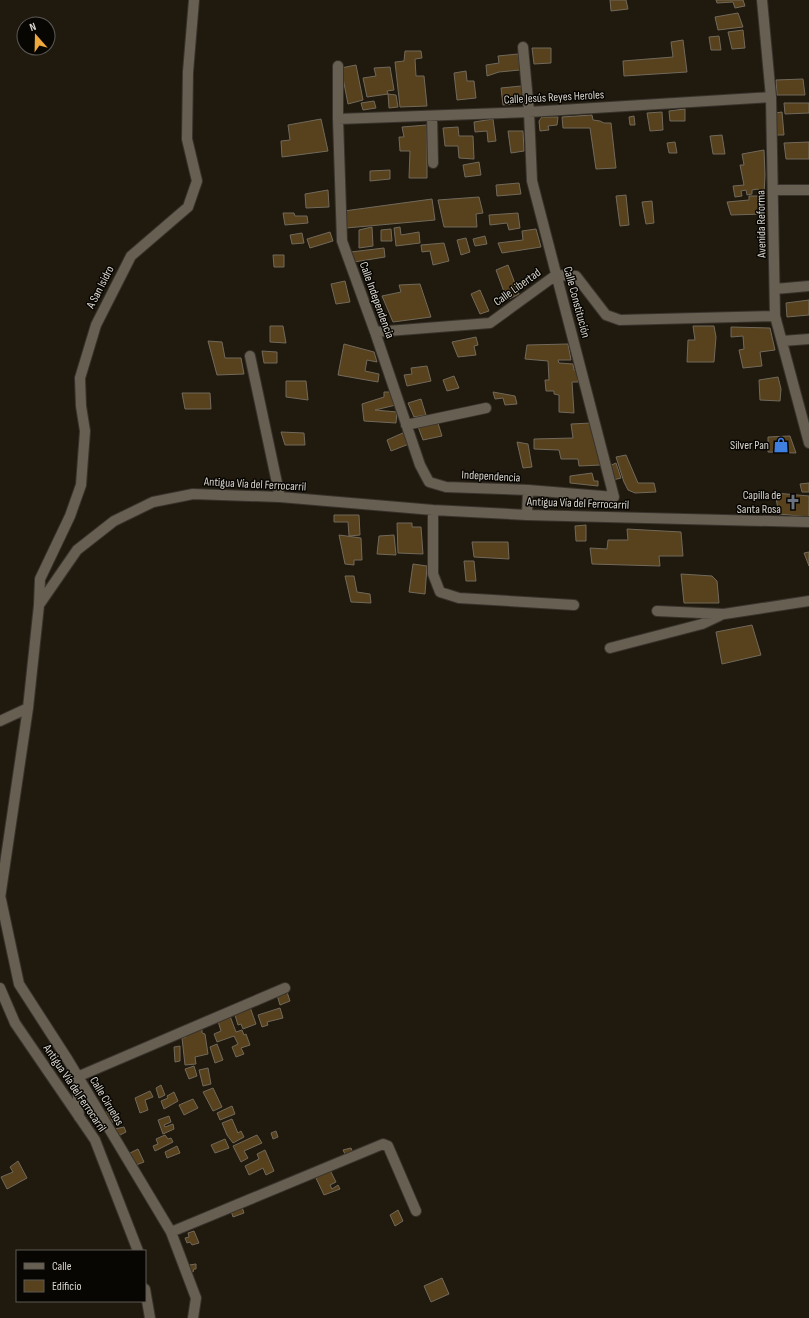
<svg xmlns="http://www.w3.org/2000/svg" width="809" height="1318" font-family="'Sofia Sans Condensed',sans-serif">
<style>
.building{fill:#57421d;stroke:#71695b}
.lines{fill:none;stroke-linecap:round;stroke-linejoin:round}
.minor-casing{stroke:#38332d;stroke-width:12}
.minor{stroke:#675f51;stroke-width:10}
.labels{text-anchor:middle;stroke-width:3;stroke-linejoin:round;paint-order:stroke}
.street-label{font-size:12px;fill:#d9d5cd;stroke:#080603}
.poi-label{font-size:12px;fill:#d9d5cd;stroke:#080603;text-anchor:end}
</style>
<rect width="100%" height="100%" fill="#201a0e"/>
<path class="building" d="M610 0H626L628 9 611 11Z
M716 0H743L745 6 735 8 733 2 717 3Z
M738 13 743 27 718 30 715 17Z
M743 30 745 48 732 49 728 32Z
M719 36 721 50H711L709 37Z
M683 40 687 72 624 76 623 61 673 57 671 42Z
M532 48H551V63L534 64Z
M405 51H421L422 58 415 59 416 76H424L427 106 400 107 395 62 404 61Z
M518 54 520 70 499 72 487 76 486 65 499 63 498 56Z
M356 65 363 100 348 104 341 68Z
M390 67 394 90 387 91 388 94 367 97 363 78 376 76 374 68Z
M466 71 467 81H474L476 98 457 100 454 73Z
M803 79 805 95H777L776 80Z
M521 86 524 103 503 105 501 88Z
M388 94 396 95 398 107 389 108Z
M374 101 376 108 363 110 361 103Z
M784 103H809V113L785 114Z
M685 109V121H670L669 111Z
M662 112 663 130 650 131 647 113Z
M782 112 784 135H776L775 113Z
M592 115 593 120 600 121 604 123H611L616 168 596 169 590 128H563L562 117Z
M634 116 635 125H630L629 117Z
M542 117H558L557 125 548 126 549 130 540 131 539 121Z
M321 119 328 151 282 157 281 141 290 140 288 125Z
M493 119 496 141 488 142 487 131 475 132 474 122Z
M427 125V178H409L410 151H400L399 137H404L402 127Z
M458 127 459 136H473L474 159 459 158 458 146H445L443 128Z
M508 131H523L524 151 511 153Z
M722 135 725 154H713L710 136Z
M675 142 677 153H669L667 143Z
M809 142V159H786L784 143Z
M764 150 765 175 764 194H760L758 189 752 190V194L747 195 746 190 741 191 742 196 735 197 733 186 744 185 740 165H744L742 154Z
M479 162 481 175 465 177 463 165Z
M390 170V179L370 181V171Z
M519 183 521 194 497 196 496 185Z
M328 190 329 207 306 208 305 194Z
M626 195 629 225 620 226 616 196Z
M749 196H764V214L731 215 727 202 749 200Z
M479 197 483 213 476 214 477 227H444L438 200Z
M432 199 435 220 346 228 344 211Z
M652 201 654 223 646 224 642 202Z
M283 213H294L295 216H307L308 223 285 225Z
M518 213 520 228 509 230 507 223 490 225 489 215Z
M372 227 373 246 359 248V230Z
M400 227 401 235 419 232 420 243 396 246 394 228Z
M391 229 392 241H381V230Z
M536 229 541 247 502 253 498 243 523 240 522 231Z
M330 232 333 241 310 248 307 239Z
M302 233 304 243 292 244 290 235Z
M485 236 487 244 475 246 473 239Z
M466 238 470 252 461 255 457 240Z
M444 243 449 261 433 265 430 251 422 252 421 245Z
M384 248 385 257 354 262 351 252Z
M273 255H284V267H274Z
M508 265 519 294 507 300 496 270Z
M345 281 350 302 336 304 331 284Z
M420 284 431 317 393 322 382 296 401 292 399 285Z
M480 290 489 311 480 314 471 294Z
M809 300V315L787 317 786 303Z
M270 326H283L286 343 270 342Z
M693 326H714L716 337 714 362H687L688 340H695Z
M731 327 770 328 775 350 760 352 762 366 743 368 739 350 744 349 743 336 731 337Z
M476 337 478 345 474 346 476 355 458 357 452 342Z
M208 341 222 342 225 358H241L244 374 217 375Z
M344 344 374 352 377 362 367 360 365 371 379 374 378 382 338 375Z
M568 344 571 360H558L559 363 573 364 574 370H577L578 382H572L574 413 559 412V395L554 394V391H546L545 380H549L548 361 525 359 527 345Z
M262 351 277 352V363H264Z
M427 366 431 381 407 386 404 375 412 374 411 368Z
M454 376 459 388 447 391 443 380Z
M778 377 781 389 780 401 760 400 759 380Z
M286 381H306L308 400 286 397Z
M384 392H392L396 405 375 410 397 412 396 423 364 421 362 404 384 397Z
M493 392 515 396 517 404 505 405 503 398 495 399Z
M182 393H210L211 409H185Z
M421 399 426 415 414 417 408 403Z
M437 420 442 436 423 440 417 424Z
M591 423 601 465 579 466 578 459H561L559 450 534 449V439L573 438 571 424Z
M281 432 304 433 305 445H285Z
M405 432 409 444 391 451 387 440Z
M790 436 796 453 768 452V437Z
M517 442 528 444 532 467 523 468Z
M626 455 638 483H654L656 492 635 493 628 490 624 482 616 457Z
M616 463 621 478 613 480 609 466Z
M592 473 594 481H598V486L570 483V476Z
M809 483V492H802L800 484Z
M775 493 809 496V517L779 514Z
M334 515H359L360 535 349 536 348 522H334Z
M397 523H412V527H421L423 554 398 553Z
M586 525V541H576L575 526Z
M627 529 681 532 683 556H659L660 566 592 564 590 548 607 549 608 540H628Z
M339 535 361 538 362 560H354V565L345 564Z
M394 535 396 555 377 554 379 536Z
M472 542H508L509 559 474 557Z
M809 552V566L804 553Z
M464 561H474L476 581H466Z
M413 564 427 566 425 594 409 592Z
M681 574 712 576 717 581 719 603H684Z
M345 576H354L357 592 370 594 371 603 351 602Z
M752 625 761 655 722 664 716 632Z
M287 992 290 1001 280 1005 277 995Z
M250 1007 256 1024 243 1029 241 1024 238 1025 234 1012Z
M280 1008 283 1018 267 1022 268 1025 262 1027 258 1015Z
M230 1016 236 1032 242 1030 244 1035 246 1034 250 1045 241 1048 244 1054 236 1057 232 1047 238 1044 234 1036 217 1042 214 1034 221 1031 218 1021Z
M202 1025V1033L205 1034 208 1054 195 1057 196 1064 185 1065 182 1038 186 1037 185 1032Z
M217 1044 223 1060 215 1063 210 1047Z
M180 1046V1061L175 1062 174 1047Z
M194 1066 197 1076 189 1079 185 1069Z
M208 1068 211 1084 203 1086 199 1070Z
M161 1085 165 1095 159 1098 156 1088Z
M213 1088 222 1107 213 1111 203 1092Z
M150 1091 153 1097 145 1100 148 1110 140 1113 135 1098Z
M174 1092 178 1101 164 1109 161 1101 168 1098 167 1096Z
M193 1099 198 1108 184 1115 179 1105Z
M232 1106 235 1114 220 1120 217 1113Z
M108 1111 113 1122 108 1124 103 1114Z
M169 1116 171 1122 164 1125 165 1127 173 1124 174 1129 163 1134 158 1120Z
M232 1119 238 1133 241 1131 244 1137 233 1143 227 1135 222 1123Z
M124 1127 126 1132 118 1136 115 1129Z
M276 1131 278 1137 273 1139 271 1133Z
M165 1135 168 1139 171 1138 173 1142 155 1151 153 1146 158 1144 156 1139Z
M257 1135 262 1143 244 1151 248 1158 241 1162 233 1146Z
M225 1139 229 1148 215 1153 211 1145Z
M177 1146 180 1153 167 1158 165 1152Z
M351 1148 353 1153 346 1156 343 1150Z
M138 1149 144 1162 136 1165 130 1153Z
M265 1150 274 1171 266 1175 263 1168 249 1175 245 1166 259 1159 257 1154Z
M18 1161 27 1178 7 1189 1 1177 13 1172 10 1167Z
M330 1170 336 1182 330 1185 332 1189 338 1185 340 1189 324 1195 315 1176Z
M242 1207 244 1213 233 1217 231 1211Z
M398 1210 403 1221 395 1226 390 1215Z
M194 1231 199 1243 192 1245 190 1242 187 1243 185 1238 189 1237 188 1233Z
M196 1264V1269H194L193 1272H189V1265Z
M442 1278 449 1294 431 1302 424 1286Z"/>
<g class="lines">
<g class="minor-casing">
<path id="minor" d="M762 0 771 97 775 316 809 443
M338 66V119L342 241 375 332 420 465 429 482 446 487 528 490 614 497 532 181 529 112 523 47
M432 116 433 163
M338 119 529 112 771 97
M773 190H809
M775 289 809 286
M375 332 490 323 556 275 576 276 606 315 620 320 775 316
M782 341 809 339
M250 356 280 497
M406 425 486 408
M433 510V574L440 592 459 598 574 605
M527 515 528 490
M39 605 40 579 70 516 81 485 85 431 81 406 80 378 96 325 131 256 188 207 197 181 187 139 188 72 194 0
M657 611 724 614 809 601
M610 648 702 624 721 615
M0 721 28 708
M0 895 19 984 68 1060 171 1232 196 1298 193 1318
M0 898 28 708 39 605 77 550 114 521 153 502 193 494 280 497 433 510 527 515 809 522
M0 988 15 1023 95 1140 138 1251
M79 1117 77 1077 285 988
M171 1232 383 1144 388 1146 416 1211
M145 1289 150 1318"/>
</g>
<use href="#minor" class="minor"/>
</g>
<defs>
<g id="shop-bare" transform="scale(1.2)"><path d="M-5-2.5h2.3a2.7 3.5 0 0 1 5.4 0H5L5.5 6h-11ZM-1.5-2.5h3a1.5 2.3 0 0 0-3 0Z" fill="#3f7fe0" stroke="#080603" stroke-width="2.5" paint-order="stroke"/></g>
<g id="church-bare" transform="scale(1.2)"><path d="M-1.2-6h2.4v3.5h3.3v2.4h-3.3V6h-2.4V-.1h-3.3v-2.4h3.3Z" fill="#6b7280" stroke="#080603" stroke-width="2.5" paint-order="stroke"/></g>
</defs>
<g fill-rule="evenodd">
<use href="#shop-bare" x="781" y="445"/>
<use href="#church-bare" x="793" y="502"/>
</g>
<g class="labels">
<g class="street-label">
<text transform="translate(554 97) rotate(-3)" y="4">Calle Jesús Reyes Heroles</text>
<text transform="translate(761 224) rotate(-91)" y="4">Avenida Reforma</text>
<text transform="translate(100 287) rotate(-63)" y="4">A San Isidro</text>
<text transform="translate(517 287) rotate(-36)" y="4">Calle Libertad</text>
<text transform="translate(377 300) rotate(70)" y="4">Calle Independencia</text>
<text transform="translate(577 302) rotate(75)" y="4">Calle Constitución</text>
<text transform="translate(491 476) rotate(3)" y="4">Independencia</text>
<text transform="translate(255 484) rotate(3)" y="4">Antigua Vía del Ferrocarril</text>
<text transform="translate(578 503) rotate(2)" y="4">Antigua Vía del Ferrocarril</text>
<text transform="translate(75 1088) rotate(56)" y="4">Antigua Vía del Ferrocarril</text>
<text transform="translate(107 1101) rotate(59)" y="4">Calle Ciruelos</text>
</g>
<g class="poi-label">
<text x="769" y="449">Silver Pan</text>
<text x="781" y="499">Capilla de<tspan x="781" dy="14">Santa Rosa</tspan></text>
</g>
</g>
<rect x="16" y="1250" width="130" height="52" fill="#080603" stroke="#5c5954"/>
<rect x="24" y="1263" width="20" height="6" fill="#675f51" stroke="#5c5954"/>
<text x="52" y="1270" font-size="12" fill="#d9d5cd">Calle</text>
<rect x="24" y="1280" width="20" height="12" fill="#57421d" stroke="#5c5954"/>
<text x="52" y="1290" font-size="12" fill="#d9d5cd">Edificio</text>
<g transform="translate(36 36) rotate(340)"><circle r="19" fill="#080603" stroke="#5c5954"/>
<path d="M0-3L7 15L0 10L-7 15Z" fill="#eea83c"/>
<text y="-6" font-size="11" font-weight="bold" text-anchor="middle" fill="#d9d5cd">N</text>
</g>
</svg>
